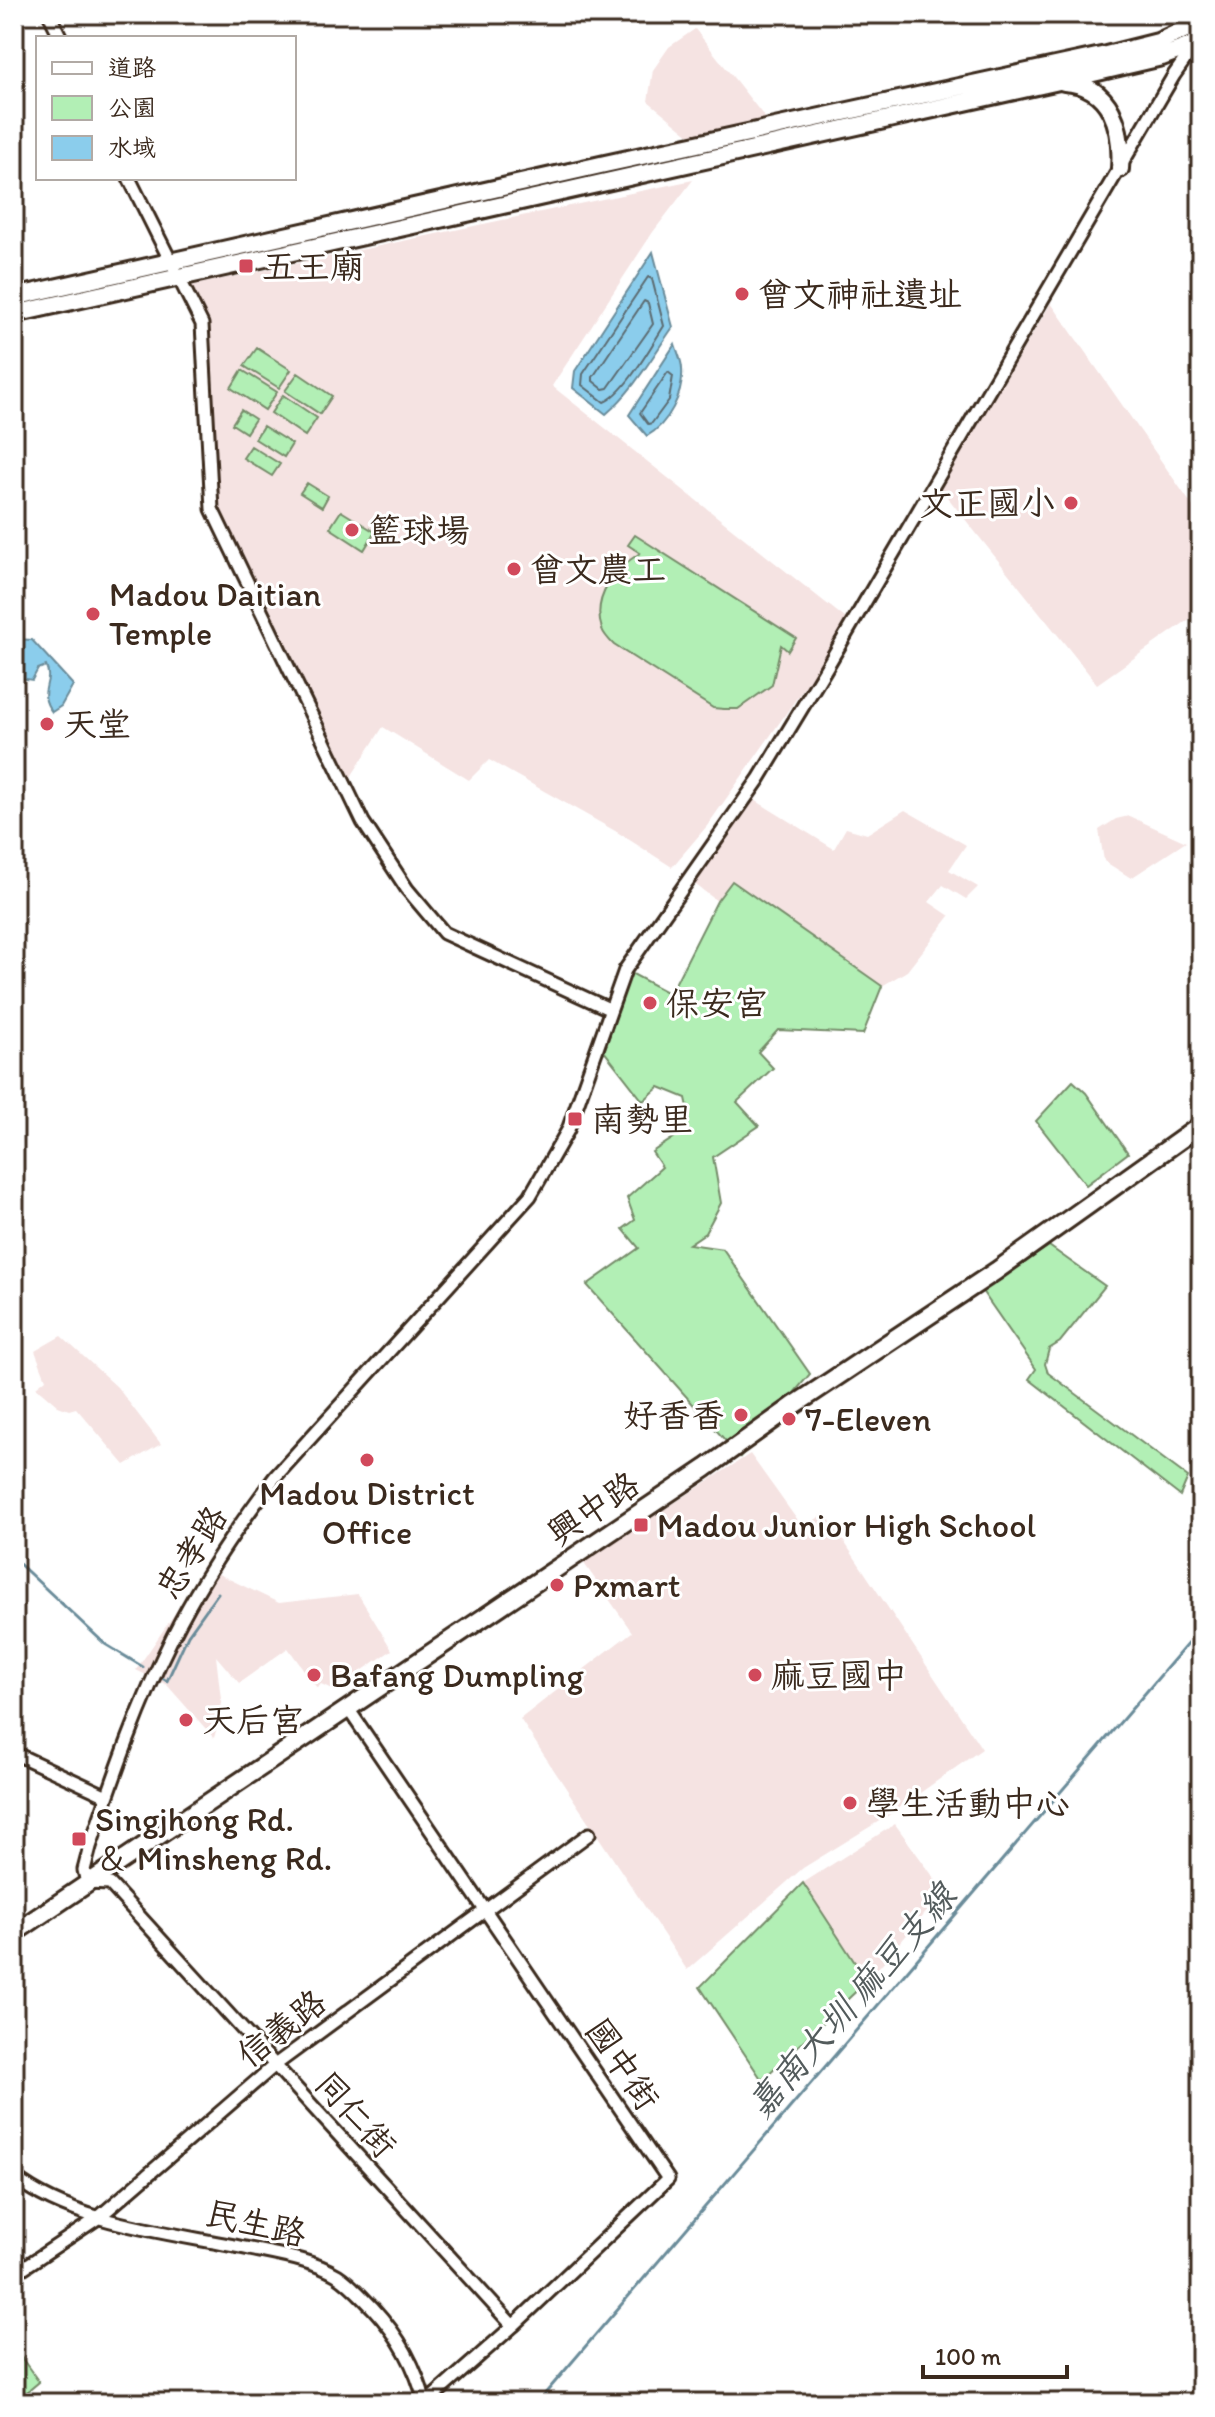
<svg xmlns="http://www.w3.org/2000/svg" width="1215" height="2417" font-family="Itim,'LXGW WenKai TC',sans-serif">
<style>
.built{fill:#f5e3e2}
.green{fill:#b2efb5;stroke:#768c6a;stroke-width:2}
.water{fill:#8bcdec;stroke:#6b8c9a;stroke-width:2}
.lines{fill:none;stroke-linecap:round;stroke-linejoin:round}
.shore{stroke:#5b6b70;stroke-width:2}
.stream{stroke:#6b8c9a;stroke-width:3}
.street-casing{stroke:#3b2a1e;stroke-width:17}
.secondary-casing{stroke:#3b2a1e;stroke-width:22}
.street{stroke:#fff;stroke-width:11}
.secondary{stroke:#fff;stroke-width:16}
.poi-dot{fill:#d1495b;stroke:#fff;stroke-width:3}
.labels{text-anchor:middle;stroke-width:6;stroke-linejoin:round;paint-order:stroke}
.poi-label{font-size:34px;fill:#3b2a1e;stroke:#fff;text-anchor:start}
.street-label{font-size:34px;fill:#3b2a1e;stroke:#fff}
.water-label{font-size:36px;font-style:italic;fill:#535b5c;stroke:#fff}
</style>
<rect width="100%" height="100%" fill="#fff"/>
<filter id="ink" filterUnits="userSpaceOnUse"><feTurbulence type="fractalNoise" baseFrequency=".0125" numOctaves="2"/><feDisplacementMap in="SourceGraphic" scale="16" xChannelSelector="R" yChannelSelector="G"/><feConvolveMatrix kernelMatrix="1 2 1 2 8 2 1 2 1" color-interpolation-filters="sRGB"/></filter>
<g filter="url(#ink)">
<path class="built" d="M695 29 774 129 702 145 648 101 653 70 669 47Z
M693 180 653 232 552 386 850 622 707 826 672 867 617 832 489 760 469 780 383 727 347 783 219 517 201 324 189 286Z
M1051 303 1201 518V611L1097 684 940 488Z
M753 799 834 849 846 828 867 834 905 810 966 845 949 870 978 887 966 899 943 885 929 902 950 916 907 971 882 986 732 882 717 901 692 882Z
M1129 816 1186 842 1131 878 1104 861 1099 830 1116 819Z
M61 1336 117 1387 161 1444 125 1465 76 1408 69 1410 58 1406 36 1387 46 1379 35 1351Z
M750 1454 803 1528 825 1513 982 1749 889 1815 803 1868 687 1970 520 1719 632 1632 583 1562Z
M206 1568 279 1603 358 1594 392 1650 334 1690 321 1684 317 1688 288 1648 239 1683 216 1656 222 1708 214 1738 167 1685 136 1670Z
M895 1824 943 1890 930 1908 867 1981 803 1883Z"/>
<path class="green" d="M257 348 291 370 279 388 244 366Z
M242 370 277 392 265 410 231 388Z
M298 373 332 396 320 414 285 391Z
M283 395 317 418 305 436 271 413Z
M241 410 255 419 246 433 232 424Z
M263 426 292 444 284 457 255 439Z
M251 446 280 464 272 476 243 458Z
M307 483 328 496 322 507 300 493Z
M341 511 375 532 364 550 330 528Z
M635 535 796 638 788 651 781 645 772 685 738 709H724L713 708 614 645C610 641 604 635 602 629 591 597 616 568 640 553L628 545Z
M732 881 882 986 863 1034 778 1030 758 1052 773 1068 737 1102 759 1126 713 1157 721 1203 705 1233 689 1244 723 1249 810 1374 740 1457 587 1285 639 1248 623 1229 635 1220 627 1198 662 1167 652 1152C676 1136 695 1130 686 1098L659 1087 643 1101 604 1051C615 1024 620 999 629 972L670 994 717 901Z
M1073 1081 1086 1093 1128 1153 1086 1185 1036 1121Z
M1049 1246 1105 1286 1060 1342 1049 1349 1045 1364 1048 1373 1188 1477 1180 1496 1029 1379 1036 1369 982 1291Z
M803 1883 867 1981 762 2080 700 1987Z
M18 2353 39 2382 14 2403V2355Z"/>
<path class="water" d="M653 252 673 327C652 357 634 390 606 414L573 388 575 371Z
M675 344C677 351 682 361 682 369 684 394 668 424 647 436L629 415Z
M16 639 32 640 73 685 61 706 52 712C36 691 54 684 46 666L38 669 32 680 20 678 23 662 14 651Z"/>
<g class="lines">
<path class="shore" d="M648 277 652 279 664 326C651 346 625 394 604 402L582 385 583 374Z
M644 301 648 303 653 324 608 388 603 389 593 381V377Z
M668 372 673 376 669 400 652 423 648 424 640 413Z"/>
<path class="stream" d="M14 1559 105 1644 143 1667
M157 1675 167 1681 188 1635 218 1593
M537 2403 1201 1628"/>
<g class="street-casing">
<path id="street" d="M49 14 61 38
M129 178 202 324 212 509 363 822 407 889 444 933 609 1009
M347 1707 668 2179 513 2326 426 2403
M14 1753 107 1796
M14 2177C75 2225 175 2233 250 2249 279 2255 312 2260 337 2275 351 2284 362 2297 373 2308 399 2336 416 2366 425 2403
M14 2274 98 2218 275 2065 589 1834
M513 2326 110 1884 87 1883 84 1870 90 1847C114 1776 139 1704 173 1636 201 1580 237 1527 275 1477L530 1196 568 1130 625 970 759 779 825 670 1174 75 1195 45 1192 26"/>
</g>
<g class="secondary-casing">
<path id="secondary" d="M1064 82C1112 85 1123 129 1120 169
M14 297 605 164 1106 55 1158 42 1201 22
M14 314 1059 81 1162 57 1201 42
M14 1933 706 1468 793 1406 996 1271 1201 1125"/>
</g>
<use href="#street" class="street"/>
<use href="#secondary" class="secondary"/>
</g>
</g>
<g class="poi-dot">
<rect x="238" y="258" width="16" height="16" rx="4"/>
<circle cx="742" cy="294" r="8"/>
<circle cx="1071" cy="503" r="8"/>
<circle cx="352" cy="530" r="8"/>
<circle cx="514" cy="569" r="8"/>
<circle cx="93" cy="614" r="8"/>
<circle cx="47" cy="724" r="8"/>
<circle cx="650" cy="1003" r="8"/>
<rect x="567" y="1111" width="16" height="16" rx="4"/>
<circle cx="741" cy="1415" r="8"/>
<circle cx="789" cy="1419" r="8"/>
<circle cx="367" cy="1460" r="8"/>
<rect x="633" y="1517" width="16" height="16" rx="4"/>
<circle cx="557" cy="1585" r="8"/>
<circle cx="314" cy="1675" r="8"/>
<circle cx="755" cy="1675" r="8"/>
<circle cx="186" cy="1720" r="8"/>
<circle cx="850" cy="1803" r="8"/>
<rect x="71" y="1831" width="16" height="16" rx="4"/>
</g>
<g class="labels">
<g class="poi-label">
<text x="262" y="278">五王廟</text>
<text x="758" y="306">曾文神社遺址</text>
<text x="1055" y="515" text-anchor="end">文正國小</text>
<text x="368" y="542">籃球場</text>
<text x="530" y="581">曾文農工</text>
<text x="109" y="606">Madou Daitian<tspan x="109" dy="39">Temple</tspan></text>
<text x="63" y="736">天堂</text>
<text x="666" y="1015">保安宮</text>
<text x="591" y="1131">南勢里</text>
<text x="725" y="1427" text-anchor="end">好香香</text>
<text x="805" y="1431">7-Eleven</text>
<text x="367" y="1505" text-anchor="middle">Madou District<tspan x="367" dy="39">Office</tspan></text>
<text x="657" y="1537">Madou Junior High School</text>
<text x="573" y="1597">Pxmart</text>
<text x="330" y="1687">Bafang Dumpling</text>
<text x="771" y="1687">麻豆國中</text>
<text x="202" y="1732">天后宮</text>
<text x="866" y="1815">學生活動中心</text>
<text x="95" y="1831">Singjhong Rd.<tspan x="95" dy="39">＆ Minsheng Rd.</tspan></text>
</g>
<g class="street-label">
<text transform="translate(593 1508) rotate(-34)" y="12">興中路</text>
<text transform="translate(191 1552) rotate(-58)" y="12">忠孝路</text>
<text transform="translate(281 2028) rotate(-38)" y="12">信義路</text>
<text transform="translate(623 2064) rotate(56)" y="12">國中街</text>
<text transform="translate(356 2114) rotate(48)" y="12">同仁街</text>
<text transform="translate(256 2223) rotate(13)" y="12">民生路</text>
</g>
<g class="water-label">
<text transform="translate(851 2000) rotate(-49)" y="13">嘉南大圳 麻豆支線</text>
</g>
</g>
<rect width="1215" height="2417" fill="none" stroke="#fff" stroke-width="48"/>
<rect x="24" y="24" width="1167" height="2369" fill="none" stroke="#3b2a1e" stroke-width="3" filter="url(#ink)"/>
<rect x="36" y="36" width="260" height="144" fill="#ffffff" stroke="#b1aaa5" stroke-width="2"/>
<rect x="52" y="62" width="40" height="12" fill="#ffffff" stroke="#b1aaa5" stroke-width="2"/>
<text x="108" y="76" font-size="24" fill="#3b2a1e">道路</text>
<rect x="52" y="96" width="40" height="24" fill="#b2efb5" stroke="#b1aaa5" stroke-width="2"/>
<text x="108" y="116" font-size="24" fill="#3b2a1e">公園</text>
<rect x="52" y="136" width="40" height="24" fill="#8bcdec" stroke="#b1aaa5" stroke-width="2"/>
<text x="108" y="156" font-size="24" fill="#3b2a1e">水域</text>
<path d="M923 2365v12h144v-12" fill="none" stroke="#3b2a1e" stroke-width="4"/>
<text x="935" y="2365" font-size="24" fill="#3b2a1e" stroke="#ffffff" stroke-width="6" paint-order="stroke">100 m</text>
</svg>
